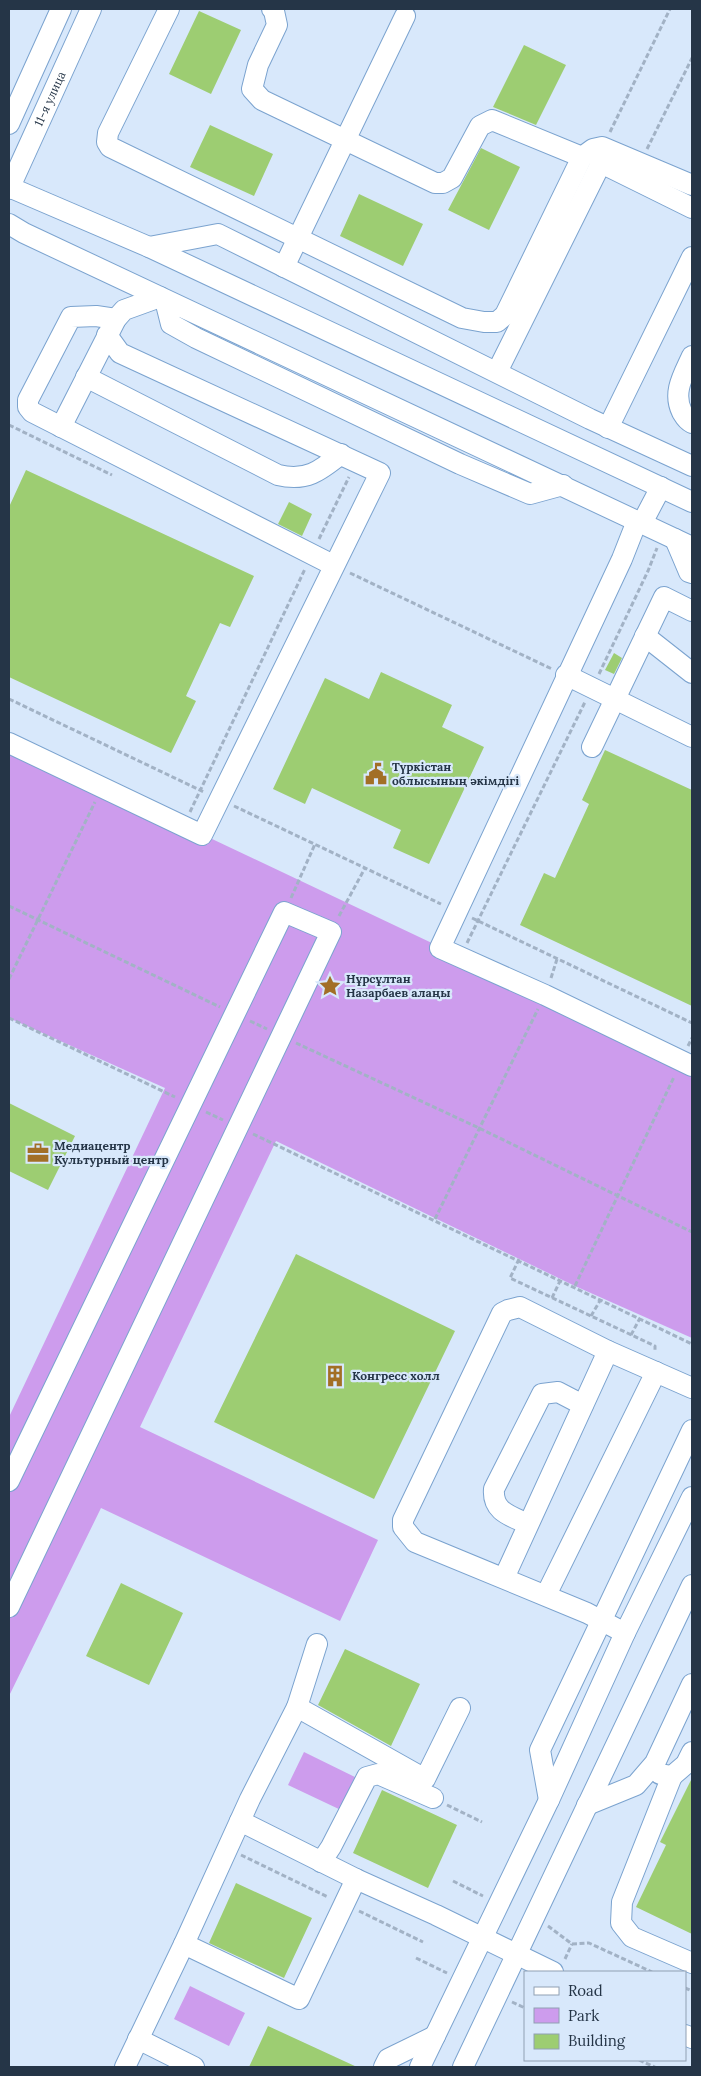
<svg xmlns="http://www.w3.org/2000/svg" width="701" height="2076" font-family="Lora,serif">
<style>
.green{fill:#cd9ced}
.building{fill:#9dcd72}
.lines{fill:none;stroke-linecap:round;stroke-linejoin:round}
.minor-casing{stroke:#7ba3cf;stroke-width:22}
.path{stroke:#a2b2c5;stroke-width:3;stroke-dasharray:5 2.5;stroke-linecap:butt}
.minor{stroke:#fff;stroke-width:20}
.labels{text-anchor:middle;stroke-width:4.5;stroke-linejoin:round;paint-order:stroke}
.street-label{font-size:12px;fill:#253547;stroke:#d8e8fb}
.poi-label{font-size:12px;font-weight:bold;fill:#253547;stroke:#d8e8fb;text-anchor:start}
</style>
<rect width="100%" height="100%" fill="#d8e8fb"/>
<path class="green" d="M9 743 692 1066V1338L575 1286 276 1141 140 1427 378 1540 340 1621 101 1508 9 1696V1417L165 1088 9 1018Z
M304 1752 359 1779 343 1811 288 1785Z
M190 1986 245 2013 229 2046 174 2019Z"/>
<path class="building" d="M199 11 241 30 211 94 169 74Z
M524 45 566 65 536 125 493 107Z
M210 125 273 154 254 196 190 167Z
M481 148 520 167 489 230 448 210Z
M359 194 423 224 403 266 340 236Z
M26 470 254 576 230 627 220 623 186 696 196 701 171 753 9 677V507Z
M289 502 312 514 302 536 278 524Z
M614 653 622 658 614 674 605 670Z
M381 672 452 705 442 727 484 747 429 864 393 848 401 830 312 788 305 804 273 789 325 678 369 699Z
M605 750 692 790V1006L520 925 544 873 555 878 589 804 582 800Z
M9 1103 75 1136 48 1190 9 1171Z
M296 1254 455 1331 374 1499 214 1422Z
M121 1583 183 1613 149 1685 86 1656Z
M345 1649 420 1684 391 1746 318 1705Z
M692 1778V1934L636 1907 666 1845 660 1842Z
M382 1790 457 1825 428 1888 353 1853Z
M236 1883 312 1918 284 1978 209 1943Z
M268 2026 357 2067H249Z"/>
<g class="lines">
<g class="minor-casing">
<g id="minor">
<path d="M169 9 108 133 107 142 110 147 462 318 484 322H497L505 315 582 157 593 149 602 147 692 185"/>
<path d="M272 9 274 11 277 25 258 65 252 89 262 100 435 183H443L452 178 480 126 492 120 582 157"/>
<path d="M9 124 61 9"/>
<path d="M9 187 149 247 692 502"/>
<path id="s1" d="M9 189 91 9"/>
<path d="M9 224 24 233 692 547"/>
<path d="M149 247 218 234 590 419 692 466"/>
<path d="M284 267 405 16"/>
<path d="M165 300 171 324 196 338 460 464 530 494 563 485"/>
<path d="M116 319 96 316 71 317 28 400V407L32 412 333 565"/>
<path d="M692 356C684 374 672 392 682 412 685 417 686 420 692 423"/>
<path d="M497 372 601 163 692 208"/>
<path d="M86 377 278 475C306 482 320 471 341 454"/>
<path d="M61 427 116 319 124 310 160 297"/>
<path d="M608 428 692 257"/>
<path d="M637 521 622 559 440 948 545 995 692 1066"/>
<path d="M642 523 661 487"/>
<path d="M675 539 689 572 692 573"/>
<path d="M645 636 692 673"/>
<path d="M566 675 692 737"/>
<path d="M9 743 202 835 380 473 120 353 107 335"/>
<path d="M592 747 664 597 692 611"/>
<path d="M9 1481 284 912 331 932 9 1607"/>
<path d="M528 1524C511 1516 492 1512 494 1489L542 1394 558 1392 583 1405"/>
<path d="M504 1578 608 1351"/>
<path d="M546 1595 656 1372"/>
<path d="M625 1633 587 1613 415 1542 403 1527V1520L502 1313 508 1310 520 1307 608 1351 692 1388"/>
<path d="M297 1707 425 1779 460 1708"/>
<path d="M660 1774 672 1776 686 1764 692 1752"/>
<path d="M672 1776 622 1902 621 1923 632 1937 692 1963"/>
<path d="M549 1800 540 1750 692 1430"/>
<path d="M587 1805 636 1785 655 1763 692 1684"/>
<path d="M240 1821 356 1879 436 1915 553 1972"/>
<path d="M321 1862 331 1847 367 1777 378 1774 433 1798"/>
<path d="M184 1944 299 1999 356 1879"/>
<path d="M685 2035 692 2038"/>
<path d="M138 2039 194 2067"/>
<path d="M125 2067 184 1944 250 1799 297 1707 317 1644"/>
<path d="M384 2067 388 2059 435 2036"/>
<path d="M420 2067 549 1800 625 1633 692 1497"/>
<path d="M463 2067 692 1585"/>
</g>
</g>
<path class="path" d="M610 132 670 9
M647 149 692 58
M9 425 112 475
M319 539 349 477
M350 573 552 669
M599 674 648 571 657 548
M9 699 204 792
M234 806 441 904
M190 812 305 569
M291 898 315 844
M9 906 220 1007
M339 916 365 868
M472 918 692 1023
M467 943 585 702
M551 978 557 959
M9 979 95 802
M9 1018 175 1097
M250 1021 267 1029
M296 1043 479 1128 692 1232
M688 1046 692 1038
M206 1112 223 1120
M253 1134 692 1344
M435 1219 538 1009
M519 1259 510 1278 655 1346V1352
M575 1286 674 1077
M552 1298 561 1279
M591 1316 601 1299
M631 1335 640 1318
M447 1805 482 1822
M241 1855 328 1897
M453 1881 483 1896
M359 1911 423 1942
M548 1926 572 1944 589 1943 652 1972
M416 1958 447 1973
M565 1959 572 1944
M685 1988 692 1991
M512 2002 525 2008
M639 2060 655 2067"/>
<use href="#minor" class="minor"/>
</g>
<defs>
<g id="civic-bare" transform="scale(1.725)"><path d="M-.6-6.5H3V-4.5H.6V-3L4-1V1h2V6H-6V1h2V-1L-.6-3ZM-1.2 2.5V6h2.4V2.5Z" fill="#a26f26" stroke="#d8e8fb" stroke-width="2.5" paint-order="stroke"/></g>
<g id="sight-bare" transform="scale(1.725)"><path d="M0-6L1.8-2.2L6-1.7L2.9 1.2L3.7 5.4L0 3.3L-3.7 5.4L-2.9 1.2L-6-1.7L-1.8-2.2Z" fill="#a26f26" stroke="#d8e8fb" stroke-width="2.5" paint-order="stroke"/></g>
<g id="office-bare" transform="scale(1.725)"><path d="M-6-3h4V-5.5h4V-3h4V5H-6ZM-1-4.5V-3h2v-1.5ZM-6 0V1H6V0Z" fill="#a26f26" stroke="#d8e8fb" stroke-width="2.5" paint-order="stroke"/></g>
<g id="building-bare" transform="scale(1.725)"><path d="M-4-6H4V6H1V3H-1V6H-4ZM-2.5-4.3h1.7v1.8h-1.7ZM.8-4.3h1.7v1.8H.8ZM-2.5-1h1.7V.8h-1.7ZM.8-1h1.7V.8H.8Z" fill="#a26f26" stroke="#d8e8fb" stroke-width="2.5" paint-order="stroke"/></g>
</defs>
<g fill-rule="evenodd">
<use href="#civic-bare" x="376" y="774"/>
<use href="#sight-bare" x="330" y="986"/>
<use href="#office-bare" x="38" y="1153"/>
<use href="#building-bare" x="335" y="1376"/>
</g>
<g class="labels">
<g class="street-label">
<text dy="4" stroke="none"><textPath href="#s1" startOffset="99">11-я улица</textPath></text>
</g>
<g class="poi-label">
<text x="392" y="771">Түркістан<tspan x="392" dy="14">облысының әкімдігі</tspan></text>
<text x="346" y="983">Нұрсұлтан<tspan x="346" dy="14">Назарбаев алаңы</tspan></text>
<text x="54" y="1150">Медиацентр<tspan x="54" dy="14">Культурный центр</tspan></text>
<text x="352" y="1380">Конгресс холл</text>
</g>
</g>
<rect width="701" height="2076" fill="none" stroke="#253547" stroke-width="20"/>
<rect x="524" y="1971" width="162" height="90" fill="#d8e8fb" stroke="#90a0b3"/>
<rect x="534" y="1987" width="25" height="8" fill="#ffffff" stroke="#90a0b3"/>
<text x="568" y="1996" font-size="15" fill="#253547">Road</text>
<rect x="534" y="2008" width="25" height="15" fill="#cd9ced" stroke="#90a0b3"/>
<text x="568" y="2021" font-size="15" fill="#253547">Park</text>
<rect x="534" y="2034" width="25" height="15" fill="#9dcd72" stroke="#90a0b3"/>
<text x="568" y="2046" font-size="15" fill="#253547">Building</text>
</svg>
